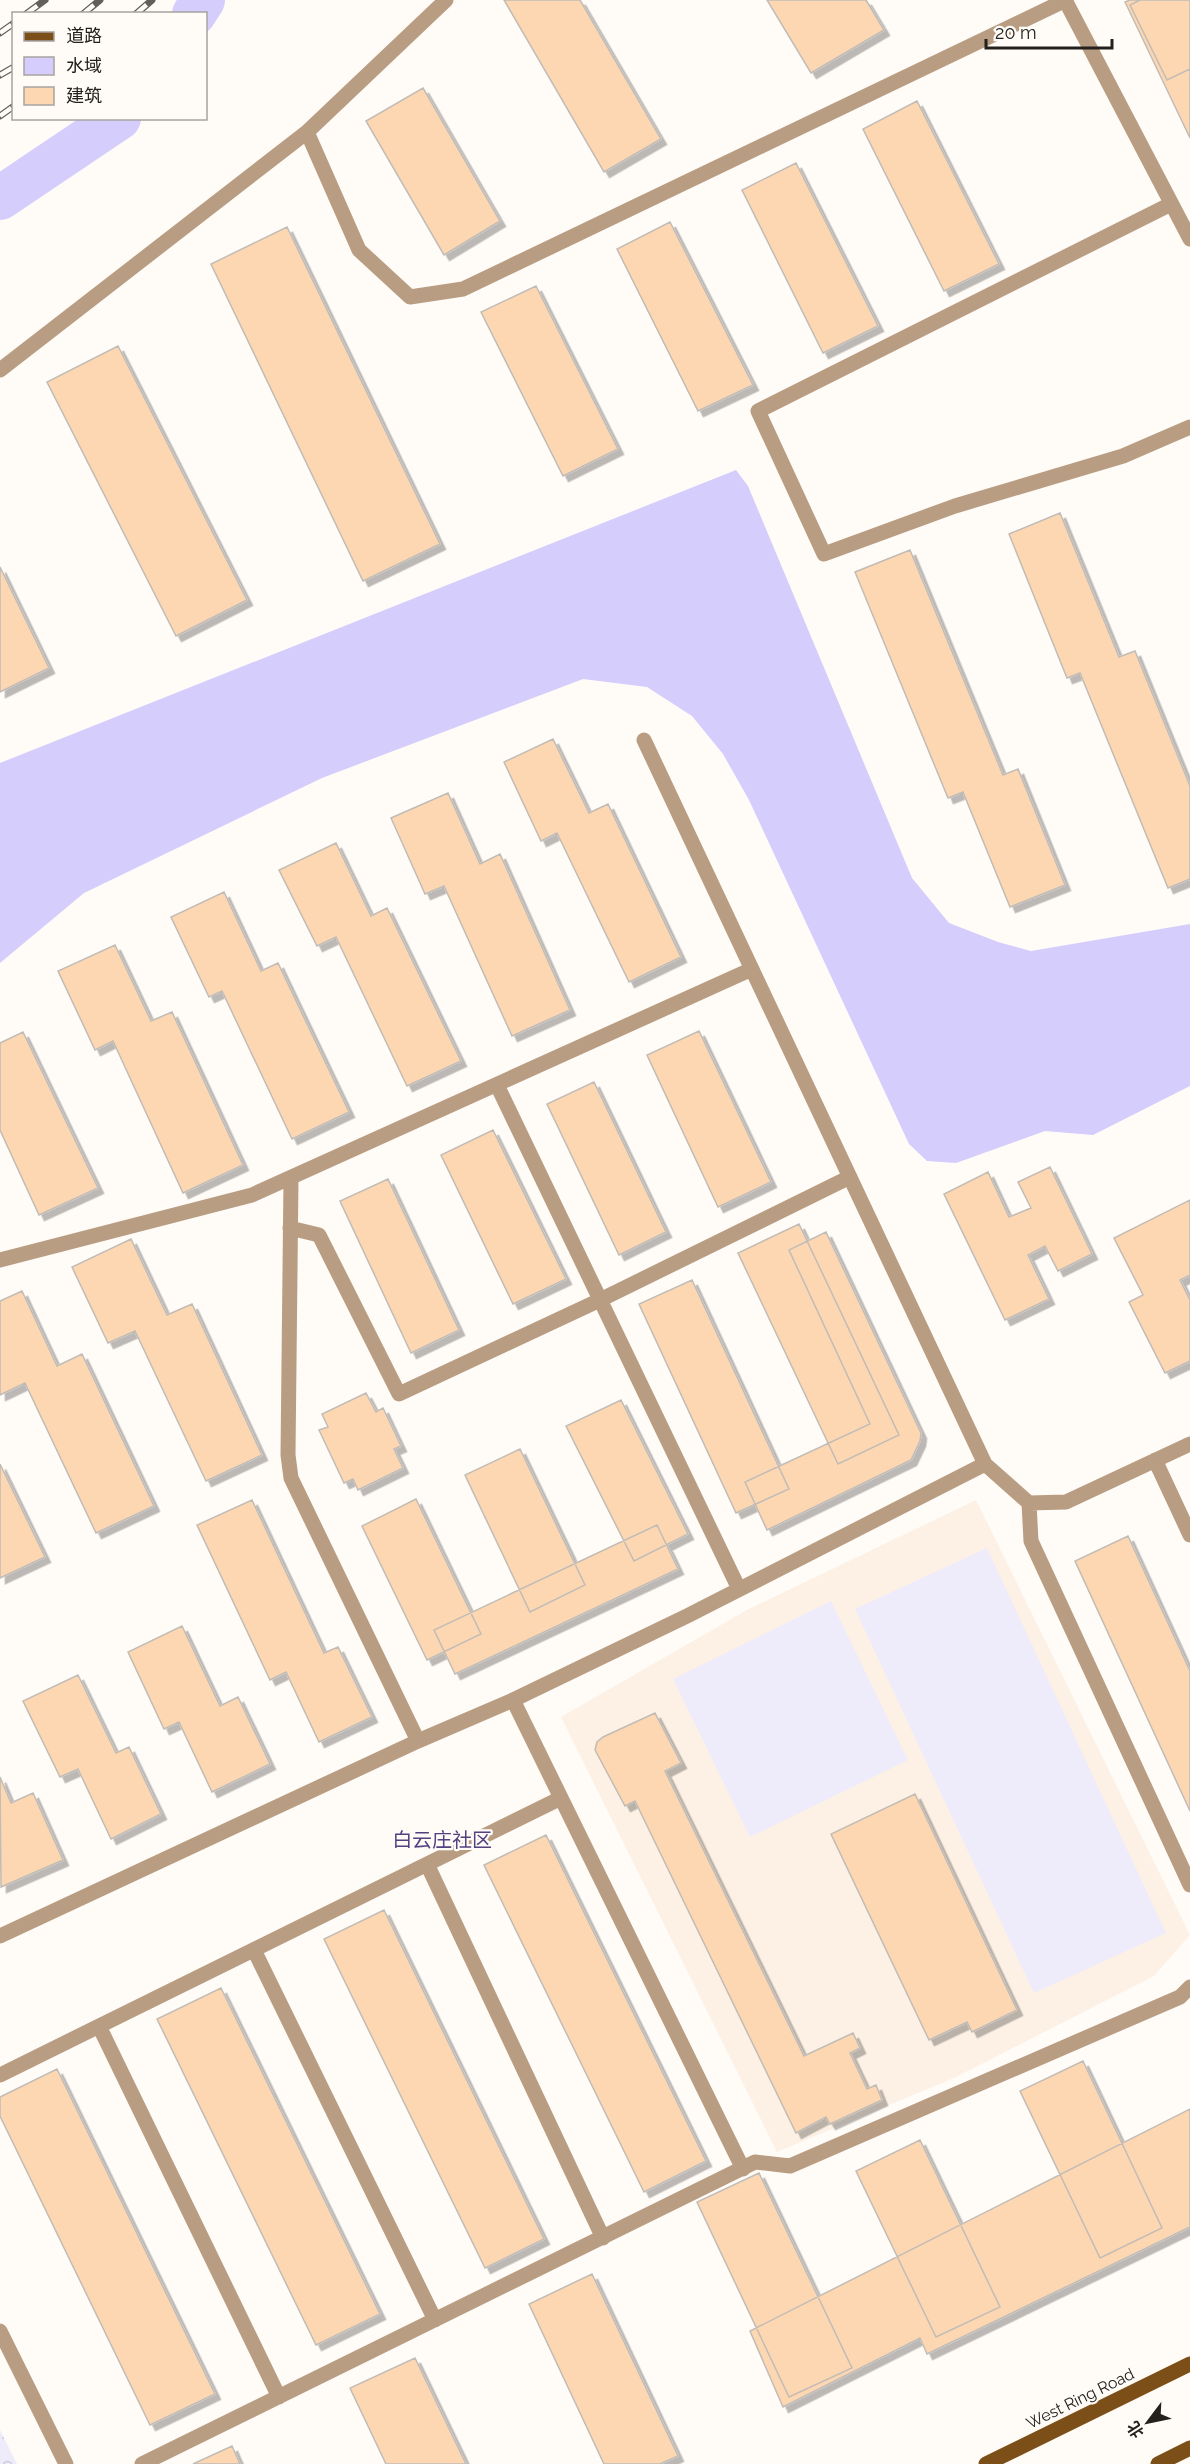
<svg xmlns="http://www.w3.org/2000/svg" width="1190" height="2464" font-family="Raleway,'Noto Sans SC',sans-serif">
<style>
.built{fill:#fdf1e5}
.park{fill:url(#park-crowns)}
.garden{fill:#eeecfa}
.water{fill:#d5cdfc}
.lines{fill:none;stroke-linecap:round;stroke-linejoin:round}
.canal{stroke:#d5cdfc;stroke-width:44}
.building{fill:#fdd7b2;stroke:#c2bcb6;stroke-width:1.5;filter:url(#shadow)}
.service{stroke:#b89d83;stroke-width:15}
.minor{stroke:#b89d83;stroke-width:15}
.primary{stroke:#7d4f18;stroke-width:15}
.rail-casing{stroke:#635f5d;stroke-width:7}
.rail{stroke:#fffbf7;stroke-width:4.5;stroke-dasharray:14;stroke-linecap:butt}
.labels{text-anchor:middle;stroke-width:4.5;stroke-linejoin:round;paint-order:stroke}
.street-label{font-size:16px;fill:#23201e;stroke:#fffbf7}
.quarter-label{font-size:20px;fill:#524280;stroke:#fffbf7}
</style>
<defs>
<pattern id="park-crowns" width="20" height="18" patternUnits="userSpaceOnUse" patternTransform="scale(1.5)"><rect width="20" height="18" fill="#eeecfa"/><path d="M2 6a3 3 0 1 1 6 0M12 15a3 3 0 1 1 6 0" fill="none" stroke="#cccad6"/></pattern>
<filter id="shadow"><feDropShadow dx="5.5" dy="5.5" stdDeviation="0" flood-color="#0004"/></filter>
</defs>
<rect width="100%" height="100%" fill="#fffbf7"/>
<path class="built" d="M976 1500 1190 1935 1154 1976 956 2077 777 2152 561 1717 747 1610Z"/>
<path class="park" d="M0 2430 17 2464H0Z"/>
<path class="garden" d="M987 1548 1166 1933 1034 1993 855 1609Z
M831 1601 908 1760 750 1837 673 1679Z"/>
<path class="water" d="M736 470 748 486 912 878 949 923 998 942 1031 951 1190 924V1086L1093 1135 1045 1131 956 1163 927 1161 909 1144 749 800 723 754 692 716 647 687 583 679 322 778 84 893 0 963V763Z"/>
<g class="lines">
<path class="canal" d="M194 14 203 0
M0 198 119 118"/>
</g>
<path class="building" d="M504 0H580L661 139 604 172Z
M767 0H866L884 30 811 73Z
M1130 0H1190V138L1125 2Z
M1140 0H1190V69L1167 80 1130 5Z
M423 88 500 221 444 255 366 121Z
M917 101 999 264 944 291 863 129Z
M796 163 878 326 823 353 742 190Z
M670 222 753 385 698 411 617 249Z
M287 227 440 544 363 581 211 264Z
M536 286 618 449 563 476 481 312Z
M118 346 247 600 176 636 47 382Z
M1060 513 1119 657 1135 651 1190 786V879L1168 888 1080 673 1067 678 1009 534Z
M910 550 1003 775 1018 769 1065 885 1010 907 963 792 948 798 855 572Z
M0 567 49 668 0 692Z
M553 739 589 813 608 804 681 957 629 982 557 833 541 841 504 762Z
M448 793 480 864 500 854 570 1010 512 1036 444 886 425 894 391 818Z
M336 843 371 916 387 908 461 1061 407 1086 336 937 317 946 279 870Z
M224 892 261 971 278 963 349 1112 292 1139 222 991 209 997 171 917Z
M115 945 151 1021 172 1012 243 1165 183 1193 113 1041 95 1050 58 971Z
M699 1031 771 1182 718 1207 647 1055Z
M23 1032 98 1188 39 1215 0 1130V1043Z
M594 1082 666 1232 619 1255 547 1104Z
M493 1130 566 1279 513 1304 441 1155Z
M1050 1167 1092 1254 1058 1271 1045 1246 1028 1255 1049 1299 1005 1320 944 1194 988 1172 1009 1217 1031 1208 1018 1182Z
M388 1179 459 1330 411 1353 340 1201Z
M1190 1200V1275L1180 1280 1190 1300V1361L1165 1373 1129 1302 1143 1295 1114 1238Z
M799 1224 899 1435 838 1464 738 1253Z
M826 1232 921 1433 920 1441 911 1460 767 1530 745 1482 870 1424 789 1250Z
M131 1239 167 1315 192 1304 262 1455 206 1481 135 1331 108 1343 72 1267Z
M692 1280 789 1489 736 1513 639 1304Z
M22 1291 57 1366 82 1354 154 1506 96 1533 25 1383 0 1395V1301Z
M366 1393 376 1412 383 1408 401 1446 394 1449 403 1468 358 1490 353 1479 344 1483 319 1430 328 1427 322 1414Z
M621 1400 688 1534 634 1561 566 1426Z
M520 1449 585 1585 530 1612 465 1475Z
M0 1464 45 1557 0 1578Z
M416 1499 481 1634 427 1660 362 1526Z
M252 1500 324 1653 338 1647 372 1717 319 1742 286 1672 270 1680 197 1525Z
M657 1525 678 1569 455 1674 434 1630Z
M1128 1536 1190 1671V1811L1075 1561Z
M182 1626 220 1706 238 1697 270 1764 212 1792 179 1722 164 1729 128 1652Z
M78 1675 116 1753 129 1747 161 1814 111 1839 78 1769 60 1777 23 1701Z
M655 1713 681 1763 665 1771 804 2056 853 2033 860 2048 850 2053 867 2089 876 2085 882 2100 830 2124 826 2117 796 2133 635 1801 625 1806 595 1750 597 1742 603 1737Z
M0 1777 11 1803 33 1793 63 1860 1 1887Z
M915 1794 1017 2010 972 2032 967 2022 929 2040 831 1834Z
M546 1835 706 2161 644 2192 484 1865Z
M384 1910 544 2239 485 2268 324 1939Z
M221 1988 380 2314 316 2345 157 2019Z
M1083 2061 1162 2228 1100 2258 1020 2091Z
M57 2069 215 2394 150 2425 0 2116V2097Z
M1190 2109V2227L927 2354 920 2338 783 2407 750 2331Z
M920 2140 1000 2307 936 2337 856 2171Z
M759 2173 852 2368 789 2397 697 2202Z
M592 2274 678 2456 660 2464H604L529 2304Z
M415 2358 466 2464H386L350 2388Z
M232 2446 240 2464H193Z"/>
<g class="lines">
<path class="service" d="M1065 0 1190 239
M1171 204 758 411 824 554 955 506 1123 456 1190 427
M644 740 985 1464 1029 1503 1066 1502 1190 1444
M497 1085 739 1589
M291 1178 288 1455 291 1478 418 1741
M290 1228 319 1235 399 1394 600 1300 850 1177
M0 1260 252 1195 752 969
M1155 1460 1190 1535
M1029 1503 1031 1541 1190 1885
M513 1700 743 2169
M427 1864 603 2238
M0 1936 418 1741 513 1700 687 1616 985 1464
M254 1950 435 2320
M99 2026 279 2397
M0 2075 561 1798
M0 2331 66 2464
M142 2464 755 2162 790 2166 1180 1997 1190 1987"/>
<path class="minor" d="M446 0 307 132 359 250 410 297 463 289 1066 0
M0 370 307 132"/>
<path class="primary" d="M986 2464 1190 2364
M1158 2464 1190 2448"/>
<g class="rail-casing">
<path id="rail" d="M26 14 45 0
M83 14 100 0
M136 14 152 0
M0 33 14 23
M0 75 14 67
M0 116 14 106"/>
</g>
<use href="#rail" class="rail"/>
</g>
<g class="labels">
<g class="street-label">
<text transform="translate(1080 2398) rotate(-26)" y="6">West Ring Road</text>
</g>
<g class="quarter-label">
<text x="442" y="1847">白云庄社区</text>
</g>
</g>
<rect x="12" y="12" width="195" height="108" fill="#fffbf7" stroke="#a7a3a0" stroke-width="1.5"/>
<rect x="24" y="32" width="30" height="9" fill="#7d4f18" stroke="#a7a3a0" stroke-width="1.5"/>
<text x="66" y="42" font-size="18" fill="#23201e">道路</text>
<rect x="24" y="57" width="30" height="18" fill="#d5cdfc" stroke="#a7a3a0" stroke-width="1.5"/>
<text x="66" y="72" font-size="18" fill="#23201e">水域</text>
<rect x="24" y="87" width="30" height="18" fill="#fdd7b2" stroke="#a7a3a0" stroke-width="1.5"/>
<text x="66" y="102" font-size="18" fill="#23201e">建筑</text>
<g transform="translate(1148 2422) rotate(238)" stroke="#fffbf7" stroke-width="4.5" paint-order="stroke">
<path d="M0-4.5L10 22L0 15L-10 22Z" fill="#23201e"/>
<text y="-9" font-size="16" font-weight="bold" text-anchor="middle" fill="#23201e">北</text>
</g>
<path d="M986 39v9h126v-9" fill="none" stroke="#23201e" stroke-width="3"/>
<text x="995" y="39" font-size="18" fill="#23201e" stroke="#fffbf7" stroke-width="4.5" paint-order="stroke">20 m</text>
</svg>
